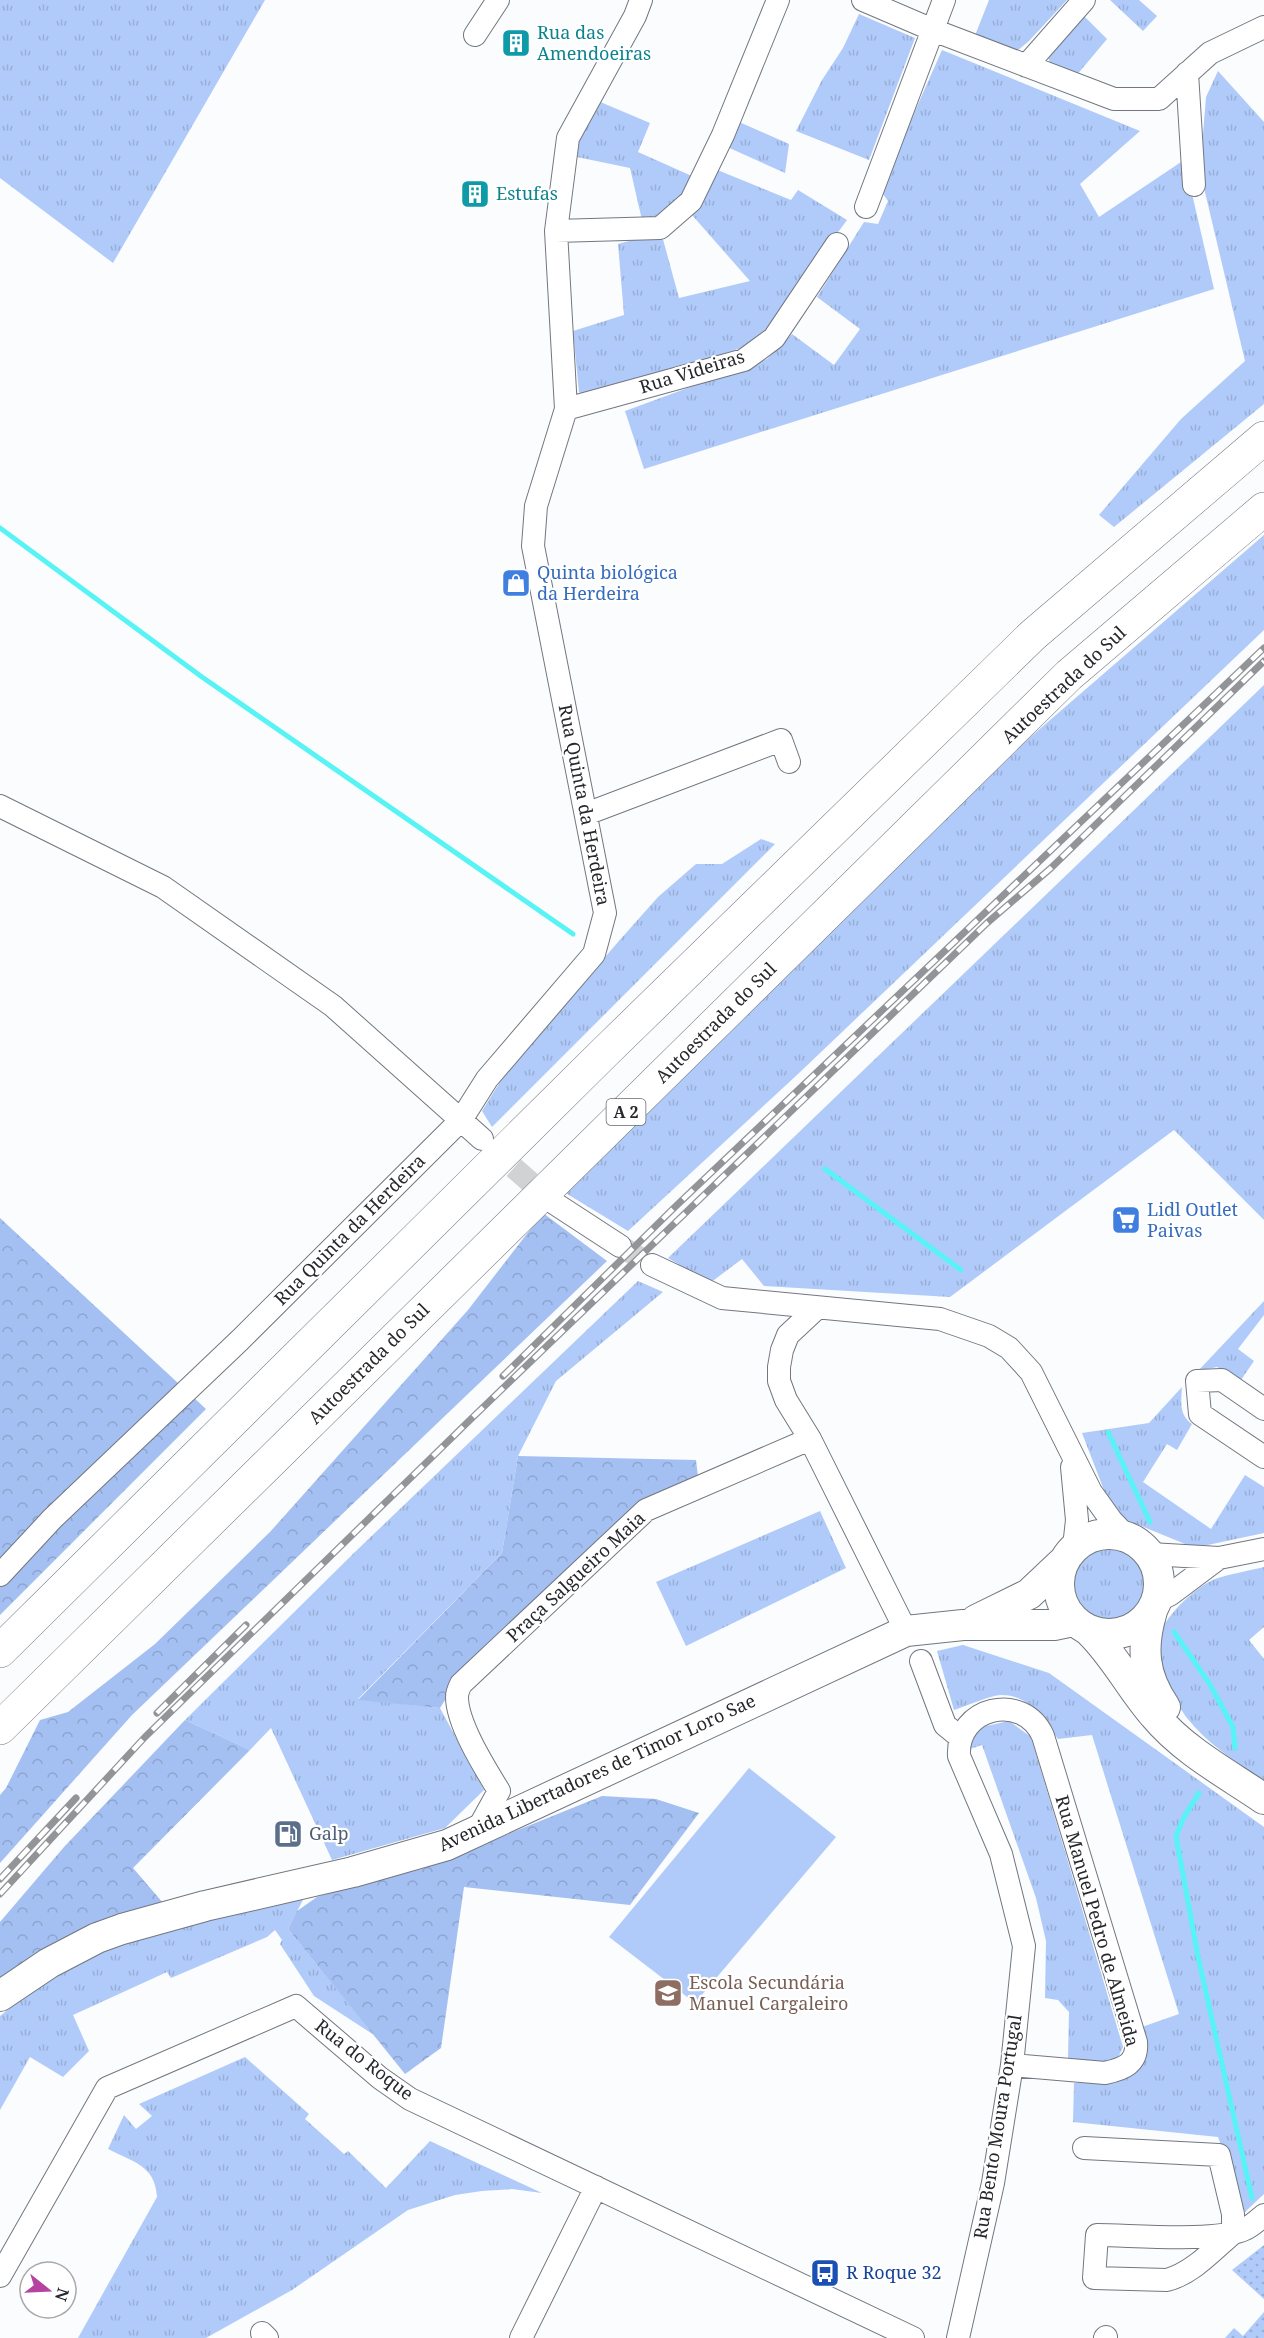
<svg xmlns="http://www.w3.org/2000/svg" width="1264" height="2338" font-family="'Noto Serif',serif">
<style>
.grass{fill:url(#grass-tufts)}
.forest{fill:url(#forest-crowns)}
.park{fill:url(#park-dots)}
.pitch{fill:#b0caf9}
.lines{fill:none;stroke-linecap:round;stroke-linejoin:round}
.stream{stroke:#58f3f5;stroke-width:5}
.minor-tunnel{stroke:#d1d2d3;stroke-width:22;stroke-dasharray:22 11;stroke-linecap:butt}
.minor-casing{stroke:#72777f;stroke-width:24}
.major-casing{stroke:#72777f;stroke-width:32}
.highway-casing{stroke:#72777f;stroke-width:34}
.minor{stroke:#fff;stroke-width:22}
.major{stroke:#fff;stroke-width:30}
.highway{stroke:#fff;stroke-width:33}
.rail-casing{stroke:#939497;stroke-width:7}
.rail{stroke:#fff;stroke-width:4.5;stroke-dasharray:14;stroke-linecap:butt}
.labels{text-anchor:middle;stroke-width:4.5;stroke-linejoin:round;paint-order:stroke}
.shield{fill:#fff;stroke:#68686b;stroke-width:1.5}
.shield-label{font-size:16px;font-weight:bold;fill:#27282c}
.culture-label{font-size:18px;fill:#0d838f;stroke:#fff;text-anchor:start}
.street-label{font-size:18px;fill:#27282c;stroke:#fff}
.shop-label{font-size:18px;fill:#366cbe;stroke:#fff;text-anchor:start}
.service-label{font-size:18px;fill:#4e5e75;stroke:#fff;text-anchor:start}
.education-label{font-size:18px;fill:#785e54;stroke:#fff;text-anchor:start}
.transit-label{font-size:18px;fill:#164399;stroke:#fff;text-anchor:start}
</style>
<defs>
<pattern id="grass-tufts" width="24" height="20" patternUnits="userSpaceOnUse" patternTransform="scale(1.5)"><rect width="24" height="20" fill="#b0caf9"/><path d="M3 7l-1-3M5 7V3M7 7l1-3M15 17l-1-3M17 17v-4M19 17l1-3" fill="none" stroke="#97aed6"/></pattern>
<pattern id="forest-crowns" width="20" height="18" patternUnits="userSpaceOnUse" patternTransform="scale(1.5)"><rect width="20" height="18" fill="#a4bff1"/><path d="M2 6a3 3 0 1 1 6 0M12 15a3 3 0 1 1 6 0" fill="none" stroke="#8da4cf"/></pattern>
<pattern id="park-dots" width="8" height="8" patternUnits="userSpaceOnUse" patternTransform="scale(1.5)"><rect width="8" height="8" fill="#b0caf9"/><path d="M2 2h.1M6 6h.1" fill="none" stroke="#97aed6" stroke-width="1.8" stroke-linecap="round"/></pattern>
</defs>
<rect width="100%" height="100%" fill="#fbfcfd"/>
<path class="grass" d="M0 0H265L113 263 0 178Z
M989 0H1067L1029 41 1017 51 974 38Z
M1110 0H1139L1157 16 1143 31Z
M859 14 915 38 869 160 796 131 822 80 843 48Z
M1082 14 1107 39 1076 76 1051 66 1047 54Z
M942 50 1140 131 1080 184 1099 217 1190 156V185L1214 289 644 469 625 411 767 359 792 334 834 365 860 329 817 297 864 222 878 224 888 201 880 190Z
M1218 71 1264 122V404L1114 527 1099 515 1181 419 1245 361 1200 171 1206 97Z
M598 101 650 123 638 152 694 177C685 197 665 216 642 220L630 168 577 157 580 136Z
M737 121 789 144 785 173 725 146Z
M715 169 791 200 798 190 847 220 770 325 749 344 738 349 586 398 579 392 573 331 624 315 618 244 661 232 679 298 750 281 692 215Z
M1264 535V630L798 1074 628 1231 564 1192 998 765Z
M1264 685V1220L1174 1130 950 1297 764 1286 742 1259 710 1283 668 1258Z
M761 839 775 844 492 1127 482 1111 505 1074 618 942 658 897 696 864H722Z
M638 1281 663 1292 556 1381 518 1456 502 1553 358 1699 440 1708 484 1790 445 1828 332 1860 271 1728 250 1750 185 1720 356 1551Z
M1264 1301V1315L1238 1349 1254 1361 1241 1380 1217 1367 1198 1371Z
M1182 1387C1181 1402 1179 1415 1192 1424L1177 1450 1167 1444 1143 1482 1211 1529 1245 1475 1264 1487V1533L1203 1546H1190L1129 1521 1118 1514 1109 1503 1082 1433 1149 1423Z
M820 1511 846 1568 686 1646 656 1582Z
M1069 1587a40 40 0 1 1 80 0a40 40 0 1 1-80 0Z
M1264 1567V1627L1249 1640 1264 1659V1784C1239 1763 1207 1744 1187 1718 1176 1703 1157 1670 1156 1651 1154 1625 1193 1588 1215 1579 1230 1574 1248 1571 1264 1567Z
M963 1645 1049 1673 1264 1827V2194L1245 2212 1218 2137 1073 2122 1074 2083 1120 2080 1134 2074 1147 2054 1142 2027 1179 2014 1092 1735 1058 1739C1043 1719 1029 1694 1000 1695 988 1696 967 1706 954 1710L937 1651Z
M1009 1721 1031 1737 1123 2047 1116 2062 1091 2064 1068 2058 1069 2012 1058 2000 1045 1998 1046 1941 1036 1898 982 1745 970 1749 977 1728Z
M307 1892 288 1929 374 2035 314 1996 280 1944 282 1940 275 1930 267 1937 171 1978 167 1972 73 2015 89 2051 63 2077 30 2057 0 2110V2016L16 2003 75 1964 114 1945Z
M245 2057 309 2114 305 2119 344 2154 348 2151 386 2188 430 2141 542 2193 512 2189 482 2191 455 2195 408 2210 292 2290 206 2338H78L157 2197C155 2165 133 2162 108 2149L124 2115 136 2129 152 2116 139 2104Z"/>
<path class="forest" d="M543 1213 607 1261 132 1715 0 1863V1795L6 1788 40 1720 68 1712 155 1644 270 1532 468 1310Z
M0 1218 206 1409 0 1615Z
M518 1456 696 1460 698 1477 456 1683 440 1708 358 1700 502 1553Z
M185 1720 250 1750 133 1868 164 1904 67 1936 0 1985V1922L64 1847Z
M602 1796 656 1799 699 1813 630 1905 464 1887 441 2048 405 2074 288 1929 297 1911 317 1897 364 1882 422 1869Z"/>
<path class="park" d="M1264 2245V2299L1232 2270Z
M1264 2312V2338H1225L1234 2328 1243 2336Z"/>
<path class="pitch" d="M749 1768 836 1837 695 2003 609 1937Z"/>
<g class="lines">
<path class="stream" d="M0 528 202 677 573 934
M825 1169 961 1270
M1108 1432 1150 1522
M1174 1632 1209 1683 1233 1727 1235 1748
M1199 1793 1184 1817 1176 1836 1198 1957 1252 2198"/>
<path class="minor-tunnel" d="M489 1146 552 1201
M620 1246 652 1265"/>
<g class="minor-casing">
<path id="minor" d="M863 0 933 30 1114 99H1159L1210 53 1264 27
M475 35 498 0
M1026 66 1084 0
M1187 73 1194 185
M866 207 944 0
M556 231 660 228 691 201 723 135 778 0
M566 409 744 360 774 338 837 244
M0 806 163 887 333 1006 482 1139
M586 814 781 740 789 762
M554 1203 620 1246
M652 1265 722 1298 940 1319 989 1336 1009 1348 1031 1372 1091 1492 1111 1520 1127 1537
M817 1308 788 1335 782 1350 779 1367V1381L786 1400 810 1439 906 1631
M1264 1409 1222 1380 1197 1381 1200 1414 1264 1457
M1072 1467 1077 1520 1074 1547
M1150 1554 1219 1558 1264 1549
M0 1575 52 1519 240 1340 461 1120 487 1079 594 954 605 913 533 546 536 506 566 409 556 231 568 138 635 16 641 0
M1156 1602 1171 1594 1219 1558
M921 1661 945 1725 961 1738
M477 1831 499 1791C485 1768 457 1724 457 1697 457 1693 459 1688 461 1684L646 1510 810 1439
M1084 2148 1219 2155 1233 2214V2233
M1233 2233C1213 2250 1193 2273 1167 2280L1094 2278 1097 2235C1132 2235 1216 2243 1245 2229 1252 2226 1258 2220 1264 2215
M0 2276 107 2088 296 2006 380 2078 410 2099 913 2338
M262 2333 267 2338
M521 2338 596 2187
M958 2338 993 2183 1012 2065 1024 1946 1001 1854 959 1756C956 1707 1023 1691 1043 1736L1136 2042C1138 2064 1123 2069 1105 2073L1012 2065
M1105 2338 1106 2337"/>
</g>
<g class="major-casing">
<path id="major" d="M1059 1584a50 50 0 1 1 100 0a50 50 0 1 1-100 0Z
M1152 1611C1141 1647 1143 1675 1165 1707
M976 1620 1029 1594 1064 1561
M1089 1631C1115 1656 1131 1689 1154 1715 1184 1751 1226 1773 1264 1799
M0 1996 49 1963 97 1938 122 1929 205 1906 353 1872 447 1845 906 1631 963 1625H1054L1073 1621"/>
</g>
<g class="highway-casing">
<path id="highway" d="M0 1651 605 1052 1033 635 1264 438
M0 1728 1069 675 1264 509"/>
</g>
<use href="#minor" class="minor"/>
<use href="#major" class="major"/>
<use href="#highway" class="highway"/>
<g class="rail-casing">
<path id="rail" d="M503 1376 677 1205 1264 648
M157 1713 246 1625
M0 1879 76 1798
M0 1894 145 1737 472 1418 987 923 1051 868 1264 661"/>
</g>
<use href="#rail" class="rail"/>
</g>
<defs>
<g id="building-square" transform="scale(1.5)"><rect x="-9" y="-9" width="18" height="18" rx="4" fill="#0f9aa8" stroke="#fff"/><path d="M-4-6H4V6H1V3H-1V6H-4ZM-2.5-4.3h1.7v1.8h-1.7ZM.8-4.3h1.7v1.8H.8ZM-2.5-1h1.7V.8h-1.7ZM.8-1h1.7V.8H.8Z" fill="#fff"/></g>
<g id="shop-square" transform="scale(1.5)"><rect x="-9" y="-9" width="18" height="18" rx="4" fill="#3f7fe0" stroke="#fff"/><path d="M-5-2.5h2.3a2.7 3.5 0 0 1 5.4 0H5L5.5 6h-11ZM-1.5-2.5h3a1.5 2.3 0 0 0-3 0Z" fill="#fff"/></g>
<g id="supermarket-square" transform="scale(1.5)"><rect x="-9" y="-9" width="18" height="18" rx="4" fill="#3f7fe0" stroke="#fff"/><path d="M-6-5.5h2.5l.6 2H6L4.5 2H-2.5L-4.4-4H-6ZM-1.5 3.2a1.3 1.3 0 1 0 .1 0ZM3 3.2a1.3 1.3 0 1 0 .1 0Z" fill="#fff"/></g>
<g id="fuel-square" transform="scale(1.5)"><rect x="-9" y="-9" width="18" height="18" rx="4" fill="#5c6f8a" stroke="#fff"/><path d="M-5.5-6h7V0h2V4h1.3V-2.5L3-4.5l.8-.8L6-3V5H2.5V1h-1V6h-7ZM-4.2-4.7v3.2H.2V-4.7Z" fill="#fff"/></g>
<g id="school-square" transform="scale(1.5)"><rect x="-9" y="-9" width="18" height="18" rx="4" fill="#8d6e63" stroke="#fff"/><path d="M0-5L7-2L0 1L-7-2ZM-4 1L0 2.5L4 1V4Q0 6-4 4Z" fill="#fff"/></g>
<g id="bus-square" transform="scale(1.5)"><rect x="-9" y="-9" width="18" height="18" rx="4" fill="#1a4fb4" stroke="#fff"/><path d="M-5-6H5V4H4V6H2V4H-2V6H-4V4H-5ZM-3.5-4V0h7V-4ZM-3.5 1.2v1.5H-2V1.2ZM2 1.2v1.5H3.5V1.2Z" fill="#fff"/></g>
</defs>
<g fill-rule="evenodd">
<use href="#building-square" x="516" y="43"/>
<use href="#building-square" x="475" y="194"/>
<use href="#shop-square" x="516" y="583"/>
<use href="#supermarket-square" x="1126" y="1220"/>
<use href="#fuel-square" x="288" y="1834"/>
<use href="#school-square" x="668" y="1993"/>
<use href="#bus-square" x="825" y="2273"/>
</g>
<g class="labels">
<rect class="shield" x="606.5" y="1099" width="39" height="26" rx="4.5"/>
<g class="shield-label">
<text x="626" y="1118">A 2</text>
</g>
<g class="culture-label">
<text x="537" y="39">Rua das<tspan x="537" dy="21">Amendoeiras</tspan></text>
<text x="496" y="200">Estufas</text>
</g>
<g class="street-label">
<text transform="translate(692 372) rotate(-17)" y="6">Rua Videiras</text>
<text transform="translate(1064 685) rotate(-43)" y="6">Autoestrada do Sul</text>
<text transform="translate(584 805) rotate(79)" y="6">Rua Quinta da Herdeira</text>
<text transform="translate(716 1023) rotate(-45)" y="6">Autoestrada do Sul</text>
<text transform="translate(350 1230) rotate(-45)" y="6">Rua Quinta da Herdeira</text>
<text transform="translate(369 1364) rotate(-45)" y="6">Autoestrada do Sul</text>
<text transform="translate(576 1577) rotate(-43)" y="6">Praça Salgueiro Maia</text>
<text transform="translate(597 1773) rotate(-25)" y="6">Avenida Libertadores de Timor Loro Sae</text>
<text transform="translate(1097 1921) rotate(74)" y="6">Rua Manuel Pedro de Almeida</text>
<text transform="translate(364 2060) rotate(38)" y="6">Rua do Roque</text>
<text transform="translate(998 2127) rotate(-81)" y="6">Rua Bento Moura Portugal</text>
</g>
<g class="shop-label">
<text x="537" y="579">Quinta biológica<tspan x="537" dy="21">da Herdeira</tspan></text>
<text x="1147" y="1216">Lidl Outlet<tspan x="1147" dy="21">Paivas</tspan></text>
</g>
<g class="service-label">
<text x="309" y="1840">Galp</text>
</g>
<g class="education-label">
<text x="689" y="1989">Escola Secundária<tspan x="689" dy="21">Manuel Cargaleiro</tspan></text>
</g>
<g class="transit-label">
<text x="846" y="2279">R Roque 32</text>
</g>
</g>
<g transform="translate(48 2290) rotate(108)"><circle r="28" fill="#ffffff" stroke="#a9a9ab" stroke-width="1.5"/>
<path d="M0-4.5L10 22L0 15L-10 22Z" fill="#b5439f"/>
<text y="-9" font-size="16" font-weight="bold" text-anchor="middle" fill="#27282c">N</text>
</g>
</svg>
